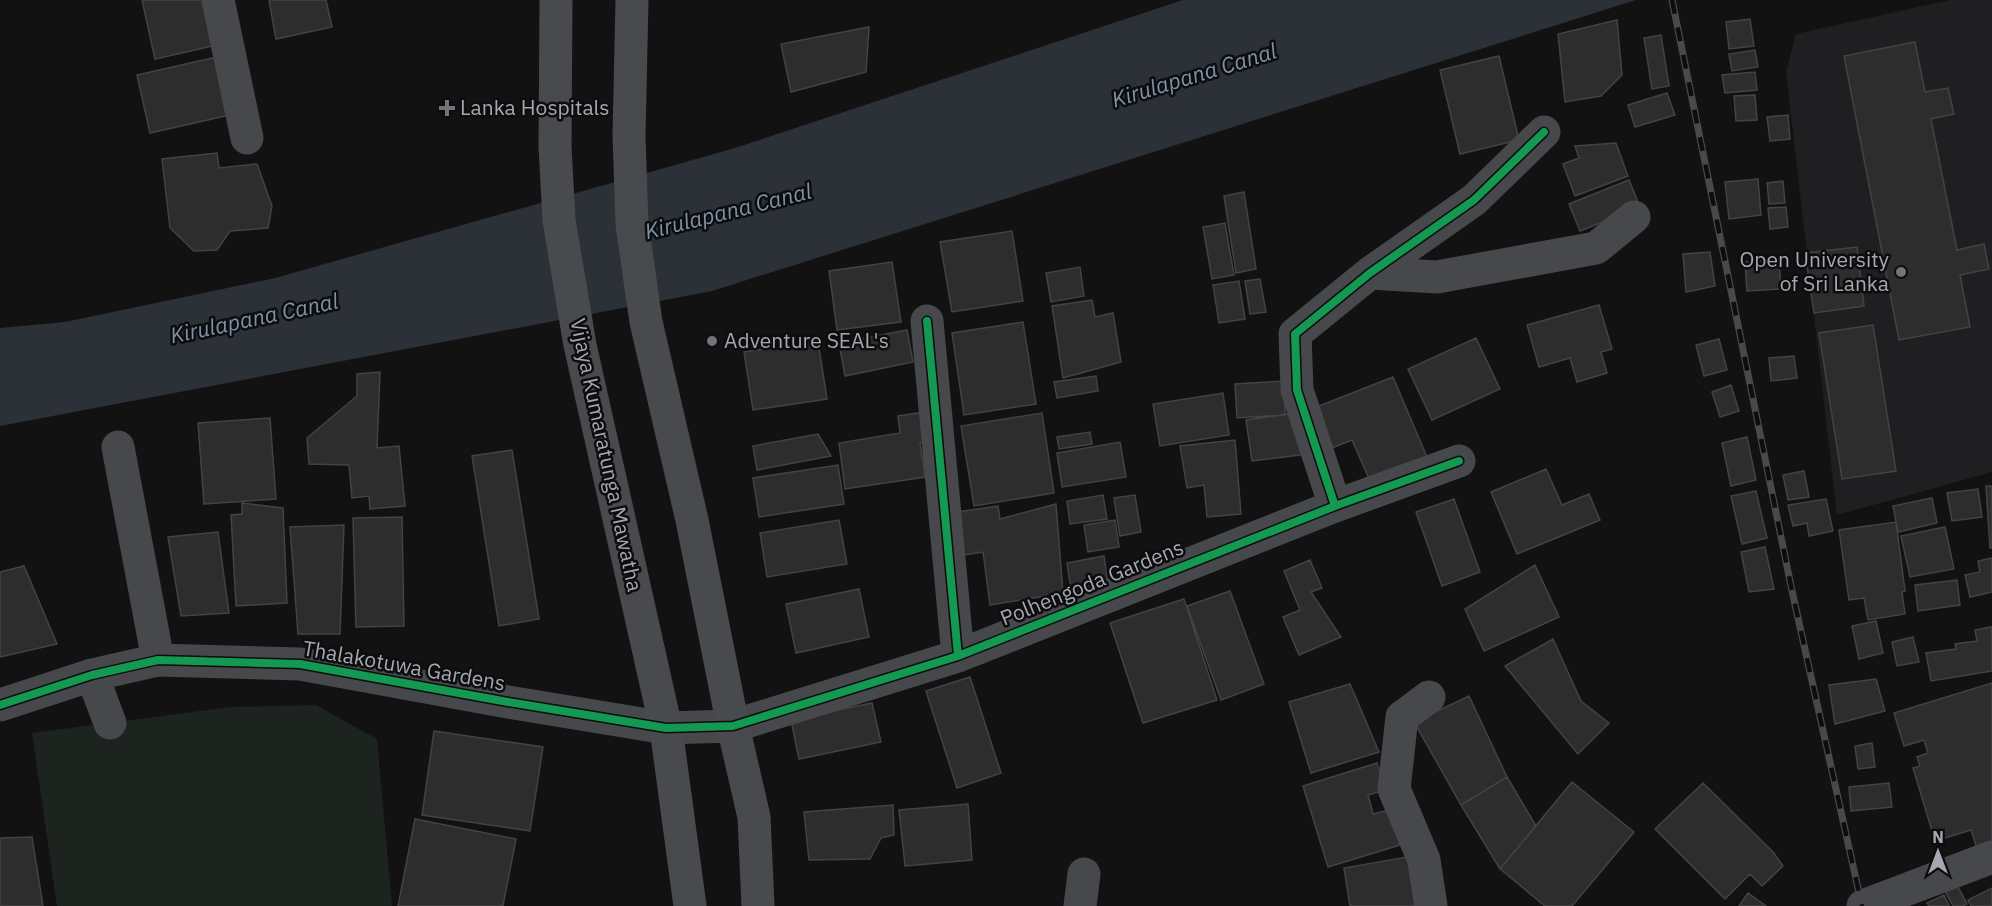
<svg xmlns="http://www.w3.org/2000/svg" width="1992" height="906" font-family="'IBM Plex Sans',sans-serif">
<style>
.built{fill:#1f1f21}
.green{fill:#1d231e}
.water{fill:#2b3137}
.building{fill:#2d2d2e;stroke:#424346;stroke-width:1.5}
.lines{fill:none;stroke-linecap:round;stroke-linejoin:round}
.street{stroke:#47484b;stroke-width:33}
.highway{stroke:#494a4d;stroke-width:33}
.rail-casing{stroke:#48494c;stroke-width:7}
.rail{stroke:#0d0d0e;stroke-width:4.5;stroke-dasharray:14;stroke-linecap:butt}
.cycleway-casing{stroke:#0d0d0e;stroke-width:11}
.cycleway{stroke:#139951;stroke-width:8}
.poi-dot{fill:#72747b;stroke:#0d0d0e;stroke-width:2}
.labels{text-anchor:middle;stroke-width:5;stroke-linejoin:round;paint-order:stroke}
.poi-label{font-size:21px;fill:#a5a8b3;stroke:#0d0d0e;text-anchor:start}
.street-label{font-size:21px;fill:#a5a8b3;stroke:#0d0d0e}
.water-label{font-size:22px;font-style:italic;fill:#7e94ac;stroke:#0d0d0e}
</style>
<rect width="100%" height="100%" fill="#121213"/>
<path class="built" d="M1950 0H1992V472L1837 515 1786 72 1796 34Z"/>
<path class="green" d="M316 705 377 739 392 906H57L32 733 231 707Z"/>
<path class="water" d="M1183 0H1636L712 291 0 426V328L65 322 275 278 735 148Z"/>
<path class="building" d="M142 0H207L217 45 155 59Z
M269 0H326L332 27 276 39Z
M1750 19 1754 46 1729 49 1726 22Z
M1617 20 1622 75 1601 96 1565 102 1558 34Z
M869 27 866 72 791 92 781 44Z
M1661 35 1669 86 1652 89 1644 38Z
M1915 42 1925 92 1948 88 1954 114 1931 119 1957 250 1984 244 1989 269 1960 275 1970 327 1899 340 1844 56Z
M1755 50 1758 67 1732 71 1729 54Z
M1499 56 1519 140 1460 154 1440 70Z
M217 57 230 115 150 133 137 75Z
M1755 72 1757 90 1725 93 1722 75Z
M1667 93 1675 115 1635 127 1628 105Z
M1755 95 1757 120 1736 121 1734 96Z
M1788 115 1790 139 1770 141 1767 117Z
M1616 143 1628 176 1575 196 1563 164 1579 158 1575 146Z
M217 153 219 168 257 164 272 206 268 228 230 231 217 250 194 251 170 228 162 159Z
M1758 179 1761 215 1729 219 1725 182Z
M1629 180 1640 207 1580 231 1569 204Z
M1783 181 1785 203 1769 204 1767 183Z
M1244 192 1256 269 1236 273 1224 196Z
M1786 207 1788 227 1770 229 1768 208Z
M1225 223 1234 275 1212 279 1203 227Z
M1012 231 1023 301 952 312 940 242Z
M1857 247 1864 306 1814 313 1805 253Z
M1710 252 1715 286 1686 292 1683 254Z
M1779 259 1781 289 1747 291 1745 262Z
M892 262 901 322 837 330 829 271Z
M1080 267 1084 296 1051 302 1046 273Z
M1260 279 1266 312 1250 314 1245 281Z
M1239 281 1245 319 1219 323 1213 285Z
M1092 300 1095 317 1113 313 1121 362 1063 378 1052 306Z
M1599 305 1612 349 1601 352 1607 373 1577 382 1570 358 1539 367 1527 325Z
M1023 322 1036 404 964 415 952 333Z
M1873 325 1896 471 1842 479 1819 333Z
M907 330 913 362 845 376 839 343Z
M1476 338 1500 389 1432 420 1408 369Z
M1719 339 1727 370 1704 376 1696 345Z
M818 341 827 399 753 410 744 352Z
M1794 356 1797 378 1771 381 1769 358Z
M380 372 377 448 399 446 405 506 370 509 369 496 352 498 349 465 309 464 307 438 357 396V374Z
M1096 376 1098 391 1057 398 1054 382Z
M1393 377 1427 457 1370 481 1352 440 1329 449 1314 408Z
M1284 381 1285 415 1237 418 1235 384Z
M1731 385 1739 411 1720 417 1712 392Z
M1223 393 1229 435 1160 446 1153 404Z
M931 411 935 440 920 443 925 477 845 489 839 443 900 433 898 416Z
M1303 412 1308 454 1252 461 1246 420Z
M1042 413 1054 493 974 506 961 426Z
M270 418 276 499 204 504 198 423Z
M1090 432 1092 444 1059 449 1057 437Z
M818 434 831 456 757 470 753 446Z
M1747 437 1756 480 1731 486 1722 443Z
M1235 440 1241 514 1207 517 1204 485 1187 488 1180 446Z
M1120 442 1126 477 1062 487 1057 453Z
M512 450 539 619 499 626 472 456Z
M838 465 844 504 759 517 753 478Z
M1546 469 1562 505 1589 494 1600 520 1517 554 1491 492Z
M1804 471 1809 497 1788 500 1783 475Z
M1986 486H1992V548H1990Z
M1978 489 1982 517 1952 521 1947 493Z
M1756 491 1767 538 1742 544 1731 496Z
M1103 495 1107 519 1070 524 1067 501Z
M1135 495 1141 532 1120 536 1114 498Z
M1932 498 1937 523 1898 532 1893 506Z
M1454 499 1480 572 1442 586 1416 512Z
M1826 499 1833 531 1809 536 1807 523 1793 526 1788 505Z
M242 503 283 508 287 603 236 606 231 515 242 514Z
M1056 504 1063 593 990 605 983 552 964 555 957 512 998 506 1000 519Z
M402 517 404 626 356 627 353 518Z
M839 520 847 564 767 577 760 533Z
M1115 520 1119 547 1088 552 1084 525Z
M1896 522 1905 591 1902 592 1905 614 1868 620 1864 598 1849 600 1839 530Z
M344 525 340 634H298L290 527Z
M1945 527 1954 569 1910 577 1901 536Z
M218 532 229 613 181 616 168 537Z
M1765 547 1774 589 1749 592 1741 552Z
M1104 556 1108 584 1071 590 1067 563Z
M1992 558V592L1970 597 1965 575 1980 572 1978 561Z
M1310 560 1322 588 1311 592 1341 637 1299 655 1283 617 1300 610 1284 571Z
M1535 565 1559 617 1484 651 1465 609Z
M24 566 57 644 0 657V572Z
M1957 580 1960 605 1918 611 1915 585Z
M859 589 869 637 796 653 786 604Z
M1230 591 1264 684 1221 700 1187 606Z
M1184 599 1217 700 1143 723 1110 623Z
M1876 621 1883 653 1859 659 1852 626Z
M1990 627H1992V671L1931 681 1926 653 1956 649 1955 644 1977 641 1975 630Z
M1913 637 1919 662 1897 666 1892 642Z
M1553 639 1581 701 1609 723 1578 754 1505 666Z
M970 677 1001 773 957 788 926 691Z
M1876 679 1885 711 1835 724 1829 685Z
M1992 683V844L1977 848 1971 830 1935 841 1913 768 1920 766 1917 757 1928 753 1924 740 1904 746 1894 713Z
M1350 684 1379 752 1311 773 1289 702Z
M1469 696 1507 777 1461 805 1414 722Z
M872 703 881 742 799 759 791 720Z
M434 731 543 747 530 831 422 815Z
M1872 743 1875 767 1858 769 1855 746Z
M1377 763 1385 790 1368 795 1373 814 1389 810 1400 845 1328 867 1303 786Z
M1507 777 1536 826 1500 869 1461 805Z
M1572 782 1634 832 1572 906H1545L1500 869Z
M1703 783 1773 852 1783 866 1762 886 1750 874 1725 899 1655 829Z
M1889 783 1892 807 1851 811 1849 787Z
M968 804 972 860 905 866 899 810Z
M893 805 894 835 881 838 870 859 809 860 804 812Z
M415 819 516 839 503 906H398Z
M32 837 43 906H0V838Z
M1407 857 1415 906H1350L1344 868Z
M1956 883 1967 904 1963 906H1953L1944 889Z
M1992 888V906H1971L1968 900Z
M1748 893 1766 906H1739Z
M1944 895 1949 906H1929L1927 903Z"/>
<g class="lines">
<path class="street" d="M218 0 247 138
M1370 273 1437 277 1596 248 1634 217
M927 321 958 656
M118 447 158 660
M1335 506 1297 390 1295 334 1370 273 1474 200 1544 132
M92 675 110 723
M1429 697 1402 717 1394 789 1424 860 1431 906
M0 705 92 675 158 660 300 664 508 702 666 728 733 726 958 656 1335 506 1459 461
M1080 906 1084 874
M1863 906 1992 857"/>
<path class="highway" d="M556 0 555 147 559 220 580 345 666 728 690 906
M632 0 629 136 632 224 646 322 692 520 733 726 754 817 758 906"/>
<g class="rail-casing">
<path id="rail" d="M1672 0 1792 591 1862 906"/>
</g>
<use href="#rail" class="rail"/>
<g class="cycleway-casing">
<path id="cycleway" d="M927 321 958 656
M1335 506 1297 390 1295 334 1370 273 1474 200 1544 132
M0 705 92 675 158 660 300 664 508 702 666 728 733 726 958 656 1335 506 1459 461"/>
</g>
<use href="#cycleway" class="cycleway"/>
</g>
<g class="poi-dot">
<path d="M444 99h6v6h6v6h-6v6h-6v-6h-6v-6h6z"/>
<circle cx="1901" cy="272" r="6"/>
<circle cx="712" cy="341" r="6"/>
</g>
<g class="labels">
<g class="poi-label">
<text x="460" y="115">Lanka Hospitals</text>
<text x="1889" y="267" text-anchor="end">Open University<tspan x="1889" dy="24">of Sri Lanka</tspan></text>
<text x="724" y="348">Adventure SEAL's</text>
</g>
<g class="street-label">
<text transform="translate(606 455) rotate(78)" y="7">Vijaya Kumaratunga Mawatha</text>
<text transform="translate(1092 583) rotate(-22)" y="7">Polhengoda Gardens</text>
<text transform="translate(404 666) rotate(10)" y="7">Thalakotuwa Gardens</text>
</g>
<g class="water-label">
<text transform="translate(1194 75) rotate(-17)" y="8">Kirulapana Canal</text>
<text transform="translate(728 211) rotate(-14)" y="8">Kirulapana Canal</text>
<text transform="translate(254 318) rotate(-12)" y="8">Kirulapana Canal</text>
</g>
</g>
<g transform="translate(1938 852)" stroke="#0d0d0e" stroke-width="4.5" paint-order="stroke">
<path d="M0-4.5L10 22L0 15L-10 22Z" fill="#a5a8b3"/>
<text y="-9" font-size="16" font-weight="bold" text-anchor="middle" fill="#a5a8b3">N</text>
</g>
</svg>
